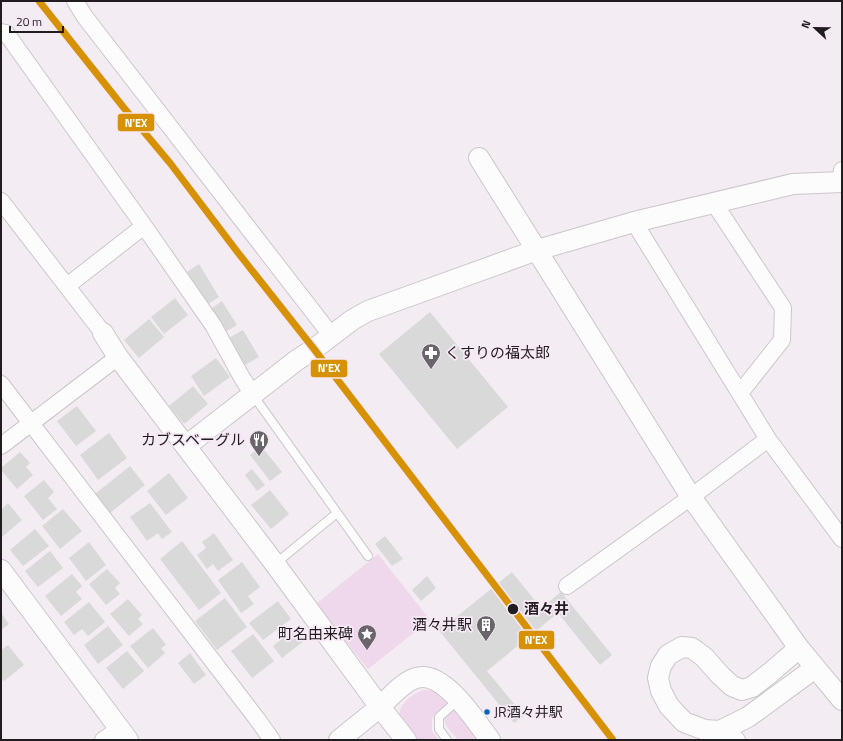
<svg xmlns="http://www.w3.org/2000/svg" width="843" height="741" font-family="'Titillium Web','Noto Sans JP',sans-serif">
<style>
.green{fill:#efd7ec}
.building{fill:#d9d9da}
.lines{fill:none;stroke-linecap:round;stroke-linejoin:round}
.service-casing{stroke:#ccc6cb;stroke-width:10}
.minor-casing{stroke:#ccc6cb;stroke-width:18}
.tertiary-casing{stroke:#ccc6cb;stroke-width:22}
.service{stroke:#fdfcfd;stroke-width:8}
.minor{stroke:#fdfcfd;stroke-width:16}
.tertiary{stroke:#fdfcfd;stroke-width:20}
.rail-1-casing{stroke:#f6e9f5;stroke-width:10}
.rail-1{stroke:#d79105;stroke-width:7}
.stop-dot{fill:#201c20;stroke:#f6e9f5;stroke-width:1.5}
.bus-dot{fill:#0065bd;stroke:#f6e9f5;stroke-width:1.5}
.labels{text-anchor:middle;stroke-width:3.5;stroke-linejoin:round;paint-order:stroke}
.bus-label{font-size:14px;fill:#201c20;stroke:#f6e9f5;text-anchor:start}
.poi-label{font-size:15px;fill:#201c20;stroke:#f6e9f5;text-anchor:end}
.stop-label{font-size:15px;font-weight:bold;fill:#201c20;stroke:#f6e9f5;text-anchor:start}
.line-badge{stroke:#f6e9f5;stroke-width:1.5}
.badge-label{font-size:11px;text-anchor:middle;font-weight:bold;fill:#fff}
</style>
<rect width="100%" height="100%" fill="#f3ecf2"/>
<path class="green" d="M378 554 430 620 368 669 316 604Z
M425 690C437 691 441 695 448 705L432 718V731L439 740H416C411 735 405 729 401 722 394 708 412 692 425 690Z
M453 708 479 740H458C449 728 436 720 453 708Z"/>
<path class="building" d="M199 264 219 297 208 304 187 272Z
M175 298 188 315 164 334 151 317Z
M222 301 237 325 224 333 209 310Z
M430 312 508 407 457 449 379 354Z
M149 319 164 337 139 358 124 340Z
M243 330 259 357 245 365 229 338Z
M216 358 230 377 204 396 191 376Z
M193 386 208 404 184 424 169 406Z
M77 406 96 431 76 446 57 421Z
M109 433 127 458 98 480 80 455Z
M261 446 282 472 270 481 250 455Z
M20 452 30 463 26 467 33 475 17 489 1 470V468Z
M130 466 145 485 110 513 95 494Z
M252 469 265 485 257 491 245 475Z
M169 473 188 498 166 515 147 491Z
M44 480 54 492 48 498 57 509 43 520 24 496Z
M270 490 289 514 271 529 251 505Z
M8 503 22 520 1 538V510Z
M150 503 172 532 162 539 158 533 147 541 130 517Z
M63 509 82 531 60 549 42 526Z
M35 529 49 546 23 566 10 550Z
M214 533 233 560 218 571 213 564 207 569 197 555 206 548 202 542Z
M385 536 403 559 392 566 375 544Z
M182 541 221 593 199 610 160 559Z
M89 542 106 565 86 581 69 558Z
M50 551 63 568 38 587 25 571Z
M242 562 260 587 248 596 254 604 241 613 218 580Z
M107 569 120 583 115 588 120 594 106 605 89 584Z
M512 572 541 608 561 592 612 655 600 665 558 613 487 671 524 716 514 723 437 628 446 620 449 623Z
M72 574 82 586 76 592 82 599 61 616 45 596Z
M427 576 436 588 421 601 412 590Z
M225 598 247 627 217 650 195 621Z
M128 599 142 615 138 619 143 624 129 636 110 614Z
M278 601 291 619 263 640 249 623Z
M89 602 105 622 88 636 82 629 74 635 64 622Z
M1 613 9 624 1 630Z
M108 626 123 645 98 664 84 645Z
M153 628 166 645 161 648 165 653 148 668 130 646Z
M296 628 305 640 282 658 273 646Z
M253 634 274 661 252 678 231 651Z
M8 645 24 665 4 681 1 678V650Z
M127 651 144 671 123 689 106 668Z
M190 653 206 675 194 684 178 663Z"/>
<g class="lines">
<g class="service-casing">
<path id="service" d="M253 395 368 556
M275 564 337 513
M447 740 439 729V717L458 700"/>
</g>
<g class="minor-casing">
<path id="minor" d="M75 1 85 17 331 335
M1 32 6 33 144 226 213 325 241 376 253 395
M840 182 842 170
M1 201 103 333
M714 203 783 308 782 340 740 393
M634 222 768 439 842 539
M67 286 144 226
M1 384 257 719 272 740
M1 446 118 357
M567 586 691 497 768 439
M722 730 732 735 737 740
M103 740 120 728"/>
</g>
<g class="tertiary-casing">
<path id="tertiary" d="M479 158 691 497 799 648 842 700
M103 333 118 357 275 564 380 707 339 740
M186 446 297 360 314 349 352 320 368 311 537 250 634 222 793 184 842 182
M1 570 128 740
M799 648 770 673 752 687 742 690 732 686 720 675 704 657 692 648 682 647 668 655 661 666 658 678 661 691 669 706 684 722 705 730 720 731 748 717 815 668
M406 740 380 707C390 697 403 682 416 678 443 669 476 721 490 740"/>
</g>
<use href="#service" class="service"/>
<use href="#minor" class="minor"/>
<use href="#tertiary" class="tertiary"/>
<g class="rail-1-casing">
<path id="rail-1" d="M39 1 124 108 170 163 239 254 314 349 613 740"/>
</g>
<use href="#rail-1" class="rail-1"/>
</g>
<defs>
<g id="pharmacy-pin" transform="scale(1)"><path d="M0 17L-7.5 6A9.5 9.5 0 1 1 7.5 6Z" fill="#6a656a" stroke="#f6e9f5"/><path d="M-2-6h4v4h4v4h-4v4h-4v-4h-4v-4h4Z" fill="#fff"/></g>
<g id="restaurant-pin" transform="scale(1)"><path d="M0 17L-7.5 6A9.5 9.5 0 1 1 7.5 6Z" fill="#6a656a" stroke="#f6e9f5"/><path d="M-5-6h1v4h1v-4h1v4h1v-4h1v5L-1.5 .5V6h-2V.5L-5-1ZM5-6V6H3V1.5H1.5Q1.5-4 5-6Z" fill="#fff"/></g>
<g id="building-pin" transform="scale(1)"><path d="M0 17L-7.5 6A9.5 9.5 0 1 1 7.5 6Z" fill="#6a656a" stroke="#f6e9f5"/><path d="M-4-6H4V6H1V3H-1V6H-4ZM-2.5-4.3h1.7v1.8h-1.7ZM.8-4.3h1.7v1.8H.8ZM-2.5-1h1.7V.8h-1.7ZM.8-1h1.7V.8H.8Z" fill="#fff"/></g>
<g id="sight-pin" transform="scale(1)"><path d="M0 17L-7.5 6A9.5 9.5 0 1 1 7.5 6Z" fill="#6a656a" stroke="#f6e9f5"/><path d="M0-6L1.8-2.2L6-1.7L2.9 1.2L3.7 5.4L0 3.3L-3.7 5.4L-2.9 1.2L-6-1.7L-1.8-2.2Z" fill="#fff"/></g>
</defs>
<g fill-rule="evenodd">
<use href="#pharmacy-pin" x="431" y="353"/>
<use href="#restaurant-pin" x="259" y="440"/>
<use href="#building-pin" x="486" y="625"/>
<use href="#sight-pin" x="367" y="634"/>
</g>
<circle class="stop-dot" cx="513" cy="609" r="6"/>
<circle class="bus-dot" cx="487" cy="712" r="3.5"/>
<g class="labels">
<g class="bus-label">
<text x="494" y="717">JR酒々井駅</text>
</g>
<g class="poi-label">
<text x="445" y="358" text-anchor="start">くすりの福太郎</text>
<text x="245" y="445">カブスベーグル</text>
<text x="472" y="630">酒々井駅</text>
<text x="353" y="639">町名由来碑</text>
</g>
<g class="stop-label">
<text x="524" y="614">酒々井</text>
</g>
</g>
<g class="line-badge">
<rect x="117" y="113" width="38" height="19" rx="4" fill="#d79105"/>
<rect x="310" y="359" width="38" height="19" rx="4" fill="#d79105"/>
<rect x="518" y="630" width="37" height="20" rx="4" fill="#d79105"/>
</g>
<g class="badge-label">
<text x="136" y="127">N'EX</text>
<text x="329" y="372">N'EX</text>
<text x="536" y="644">N'EX</text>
</g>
<rect width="843" height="741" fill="none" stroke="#201c20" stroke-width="4"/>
<g transform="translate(815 28) rotate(292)" stroke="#f6e9f5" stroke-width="3" paint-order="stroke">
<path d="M0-3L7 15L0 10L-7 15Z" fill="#201c20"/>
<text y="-6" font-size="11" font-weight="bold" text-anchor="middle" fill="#201c20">N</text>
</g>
<path d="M10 26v6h53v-6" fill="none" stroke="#201c20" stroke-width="2"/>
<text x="16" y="26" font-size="12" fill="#201c20" stroke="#f6e9f5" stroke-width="3" paint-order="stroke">20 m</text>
</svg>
